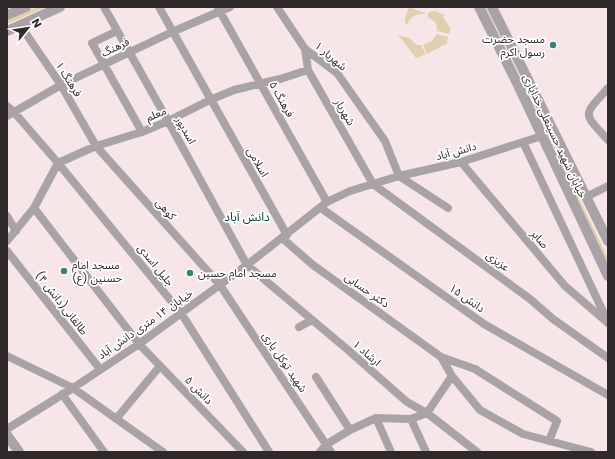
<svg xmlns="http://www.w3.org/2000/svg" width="615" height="459" font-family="Poppins,'Noto Sans Arabic',sans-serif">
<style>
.green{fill:#e2cfb0}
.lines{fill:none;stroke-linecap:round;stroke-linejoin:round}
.minor{stroke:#a9a3a7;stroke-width:8}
.tertiary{stroke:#a9a3a7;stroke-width:10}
.poi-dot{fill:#3c8177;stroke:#fff;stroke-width:1.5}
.labels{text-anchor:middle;stroke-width:3.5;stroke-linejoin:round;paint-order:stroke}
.poi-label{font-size:11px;fill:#30292a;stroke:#fff;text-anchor:start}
.street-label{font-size:11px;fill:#30292a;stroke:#fff}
.neighbourhood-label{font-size:12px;fill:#03433c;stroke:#fff}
</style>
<rect width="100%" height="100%" fill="#f7e6e7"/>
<path class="green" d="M37 7H46L7 24V20Z
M409 7 425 13V14C416 14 410 16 407 25L405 24 406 21H404Z
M483 7H486L608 258V261L604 258Z
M435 11 445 15 443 17 451 29 449 34 437 31 436 23 427 16 429 12Z
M437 34 448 37 447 42 448 43 427 54 423 45 432 41Z
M398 35 409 38 417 45H421L426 54 416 58Z"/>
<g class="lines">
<path class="minor" d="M104 7 168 121 247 265 348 350 407 402 427 413 477 452
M159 7 287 235
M277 7 305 49 337 73 385 141 399 176 448 208
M218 8 327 202
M20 25 61 85 96 146 220 285 331 452
M117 31 92 43 142 132
M305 49 308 70 373 184 530 299 553 319 608 358
M608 88C583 116 582 112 608 140
M7 106 14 112 58 163 181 313 269 452
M7 116 61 85 172 32 230 7
M523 142 607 320
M461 162 565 286 608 323
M586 197 608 186
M34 208 139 344 243 452
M321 208 484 324 608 395
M7 216 16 231
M282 238 313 265 441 357 452 376 480 410 523 434 591 452
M7 241 34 208 58 163 96 146 142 132 168 121 210 100 234 90 280 79 308 70
M7 251 100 369
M299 327 312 320
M7 356 73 388 163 452
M441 357 475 369 557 421 549 441
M316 377 350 430
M62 394 104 452
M376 418 391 452
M116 419 160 366
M411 419 426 452
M7 429 73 388 139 344 247 265 327 202 350 191 373 184 399 176 461 162 542 136
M320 452 327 444 350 430 376 418 411 419 427 413 452 376"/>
<path class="tertiary" d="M479 7 518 85 608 276
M492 7 608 241
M7 15 26 7
M7 31 60 7
M7 435 19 452"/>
</g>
<g class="poi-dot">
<circle cx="553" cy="45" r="4"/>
<circle cx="64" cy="271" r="4"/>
<circle cx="190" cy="273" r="4"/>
</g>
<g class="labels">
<g class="poi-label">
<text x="545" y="43" text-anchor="end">مسجد حضرت<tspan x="545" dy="13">رسول اکرم</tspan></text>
<text x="72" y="269">مسجد امام<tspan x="72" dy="13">حسنین (ع)</tspan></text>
<text x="198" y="277">مسجد امام حسین</text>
</g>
<g class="street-label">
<text transform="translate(115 47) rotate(-26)" y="4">فرهنگ</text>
<text transform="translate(331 56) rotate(40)" y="4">شهریار ۱</text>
<text transform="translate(69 79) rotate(58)" y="4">فرهنگ ۱</text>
<text transform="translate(282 99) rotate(61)" y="4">فرهنگ ۵</text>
<text transform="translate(345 112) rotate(60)" y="4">شهریار</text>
<text transform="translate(156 114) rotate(-23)" y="4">معلم</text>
<text transform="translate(186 130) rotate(61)" y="4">اسدپور</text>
<text transform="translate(555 136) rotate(65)" y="4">خیابان شهید حسینعلی خدایاری</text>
<text transform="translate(456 151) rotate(-15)" y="4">دانش آباد</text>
<text transform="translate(258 162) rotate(60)" y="4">اسلامی</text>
<text transform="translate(166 209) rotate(48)" y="4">کوهی</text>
<text transform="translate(540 239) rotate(50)" y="4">صابر</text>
<text transform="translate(498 261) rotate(36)" y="4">عزیزی</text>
<text transform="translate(156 265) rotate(51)" y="4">جلیل اسدی</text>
<text transform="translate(367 290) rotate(35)" y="4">دکتر حسابی</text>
<text transform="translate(467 298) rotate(35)" y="4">دانش ۱۵</text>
<text transform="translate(62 303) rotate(52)" y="4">طالقانی(دانش ۴)</text>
<text transform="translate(145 324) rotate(-35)" y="4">خیابان ۱۴ متری دانش آباد</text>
<text transform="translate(367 353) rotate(41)" y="4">ارشاد ۱</text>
<text transform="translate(285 362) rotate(56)" y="4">شهید توکل یاری</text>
<text transform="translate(199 390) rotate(46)" y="4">دانش ۵</text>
</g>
<g class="neighbourhood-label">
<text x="247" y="221">دانش آباد</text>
</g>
</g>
<rect width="615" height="459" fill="none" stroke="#30292a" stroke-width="16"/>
<g transform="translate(28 28) rotate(60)" stroke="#ffffff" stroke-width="3" paint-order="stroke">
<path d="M0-3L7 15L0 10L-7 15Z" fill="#30292a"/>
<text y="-6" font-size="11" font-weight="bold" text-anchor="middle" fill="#30292a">N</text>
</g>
</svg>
